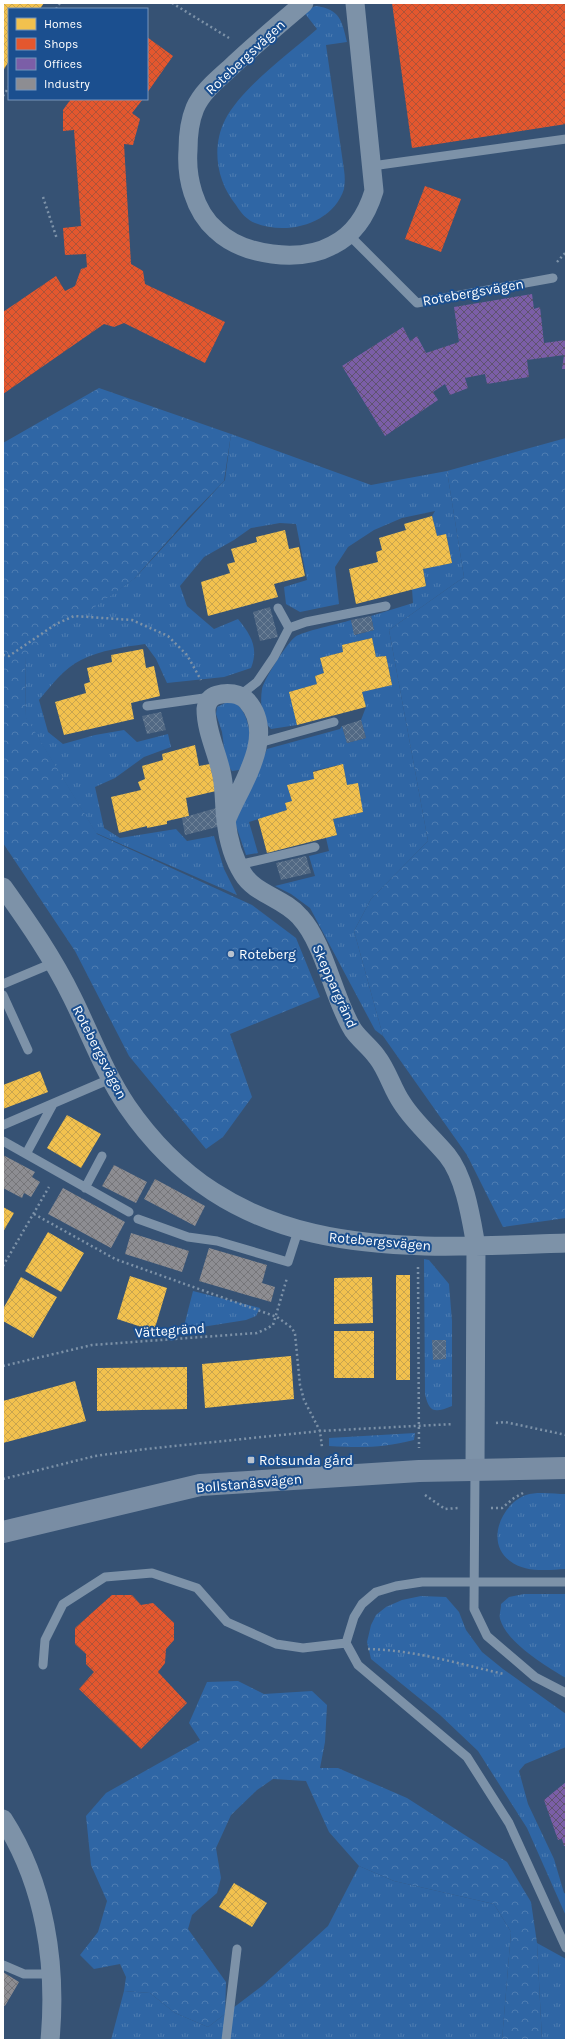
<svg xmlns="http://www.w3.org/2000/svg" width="569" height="2043" font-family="Karla,sans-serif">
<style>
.grass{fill:url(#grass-tufts)}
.forest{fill:url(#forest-crowns)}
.homes{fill:url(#homes-cross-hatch)}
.shops{fill:url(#shops-cross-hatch)}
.offices{fill:url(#offices-cross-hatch)}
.industry{fill:url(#industry-cross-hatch)}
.building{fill:url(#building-cross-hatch)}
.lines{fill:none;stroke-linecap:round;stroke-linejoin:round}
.path{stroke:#7d92a8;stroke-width:2.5;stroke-dasharray:2 3;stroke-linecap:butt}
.lane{stroke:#7d92a8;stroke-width:9}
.street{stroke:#7d92a8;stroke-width:19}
.secondary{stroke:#798da4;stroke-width:22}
.poi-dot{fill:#b9c2ce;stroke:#1b4f8f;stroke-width:1.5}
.labels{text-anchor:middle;stroke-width:4;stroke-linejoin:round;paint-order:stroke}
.street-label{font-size:14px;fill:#fff;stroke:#1b4f8f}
.poi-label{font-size:14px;fill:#fff;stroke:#1b4f8f;text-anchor:start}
</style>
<defs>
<pattern id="grass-tufts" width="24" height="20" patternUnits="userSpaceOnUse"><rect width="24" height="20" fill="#2f66a5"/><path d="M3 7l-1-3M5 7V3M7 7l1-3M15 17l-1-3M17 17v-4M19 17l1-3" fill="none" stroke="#4e7db2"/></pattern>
<pattern id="forest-crowns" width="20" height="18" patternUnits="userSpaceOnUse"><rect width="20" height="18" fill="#2f66a5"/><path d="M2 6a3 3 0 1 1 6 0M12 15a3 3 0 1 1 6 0" fill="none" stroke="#4e7db2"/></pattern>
<pattern id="homes-cross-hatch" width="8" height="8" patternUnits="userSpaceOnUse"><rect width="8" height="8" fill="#f2c14e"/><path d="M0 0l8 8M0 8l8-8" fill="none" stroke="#c8a44e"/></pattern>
<pattern id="shops-cross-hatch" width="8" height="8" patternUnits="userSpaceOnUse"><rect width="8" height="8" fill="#e4572e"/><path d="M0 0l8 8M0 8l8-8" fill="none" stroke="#af5338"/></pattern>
<pattern id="offices-cross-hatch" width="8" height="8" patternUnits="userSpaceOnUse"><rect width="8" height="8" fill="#7b5ea7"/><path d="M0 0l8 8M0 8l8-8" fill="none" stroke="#5f5370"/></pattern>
<pattern id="industry-cross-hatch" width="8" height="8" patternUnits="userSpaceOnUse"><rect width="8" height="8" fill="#8d8d92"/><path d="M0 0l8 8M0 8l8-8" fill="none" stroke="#76767a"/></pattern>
<pattern id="building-cross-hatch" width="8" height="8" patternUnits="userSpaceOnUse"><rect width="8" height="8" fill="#526984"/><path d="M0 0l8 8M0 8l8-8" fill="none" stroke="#6c8096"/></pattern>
</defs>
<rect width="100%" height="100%" fill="#365274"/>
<path class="grass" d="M316 6C340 9 342 21 347 42L326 45 344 170C345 176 345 183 344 189 333 224 287 236 255 223 247 220 241 213 236 205 217 182 211 148 225 120 242 87 289 54 317 29L303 11Z
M231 434 371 485 447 471 464 577 389 630 428 841 371 899 354 931 383 1036 375 1030 310 908 291 894 275 886 315 876 309 856 329 851 326 838 337 835 333 819 363 812 347 785 343 764 313 771 314 779 288 785 292 801 285 803 287 810 249 822 258 853 246 855 235 823 267 749 340 729 342 726 347 743 366 738 361 720 366 707 362 692 392 685 386 656 376 657 372 638 342 645 343 652 320 658 324 673 315 676 317 684 290 692 297 725 271 729C261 720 260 702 262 689 264 679 287 643 295 637 303 631 339 624 351 620L355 635 374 630 371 616 413 603 412 589 426 585 423 569 452 563 446 534 437 536 432 516 435 511 402 518 374 530 348 547 335 567 339 604 300 612 286 604 284 587 307 580 296 524 280 523 251 528 234 540 204 557 180 586 187 606 214 629 238 619C251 635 259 648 251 668L224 677 167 683 156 659 145 644C124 647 101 650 81 660 64 668 51 686 39 700L48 732 63 744 95 735 124 730 137 742 168 734 171 747 144 757 115 778 95 787 104 828 120 838 176 829 187 841 214 836 224 869 237 895 96 833 26 718 25 656 135 578 225 480Z
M231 700C253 711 256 754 239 770L232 771 226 763 222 732 216 714 217 707Z
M424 1259 429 1260 449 1284 452 1321V1406C435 1413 429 1413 425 1394Z
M193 1291 260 1308 256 1316 246 1320 183 1330Z
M566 1494V1569C548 1570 525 1573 510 1561 485 1543 501 1504 526 1495 537 1491 555 1494 566 1494Z
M524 1594H566V1678C546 1666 507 1643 500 1619 499 1615 501 1609 501 1604L509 1597Z
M421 1596 446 1597 459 1612 466 1630 482 1652 503 1669 566 1714V1747L525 1764 519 1771 528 1804 554 1859 564 1893 566 1894V1916L527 1828 478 1751 440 1715 371 1659 367 1642 371 1625 376 1615 386 1607 402 1600Z
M359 1866 394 1881 494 1904 511 1932 502 2040H111L124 1991 150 1993 175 2013 208 2027 262 1986 328 1926Z
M537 1943 566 1959V2040H542Z"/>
<path class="forest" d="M99 388 231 434 224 481 188 518 134 579 25 657 26 717 97 834 252 905 296 938 320 997 230 1034 252 1097 223 1137 206 1149 129 1056 75 951 3 843V443Z
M566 438V1218L503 1227 467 1155 383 1036 354 931 371 899 428 841 389 630 464 577 447 471Z
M415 1433 414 1440C383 1448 361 1448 329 1446V1438Z
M238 1681 264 1694 312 1691 327 1705 325 1742 320 1768H338L407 1798 507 1862 531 1902 537 1943 542 2040H502L511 1932 494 1904 394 1881 359 1866 329 1832 306 1781 273 1779 257 1790 231 1815 216 1848 221 1878 217 1893 192 1915 188 1929 226 1982 225 2014 208 2027 175 2013 150 1993 124 1991 126 1977 120 1964 94 1969 80 1955 98 1932 107 1901 91 1865 86 1816 106 1793 200 1740 189 1723 207 1682Z"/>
<path class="homes" d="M3 3H44L40 9H9V61L3 71Z
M432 516 437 536 446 534 452 563 423 569 426 586 356 604 349 569 378 562 376 552 382 550 379 538 406 530 404 524Z
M285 530 289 549 299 547 305 576 274 584 278 597 208 616 201 582 230 573 227 564 235 562 231 549 257 542 256 537Z
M372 638 376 657 386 656 392 685 362 692 366 707 297 725 289 692 317 684 315 676 324 673 320 658 343 652 342 645Z
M143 649 146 668 154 666 160 696 131 703 134 719 64 735 55 702 86 693 84 684 90 682 87 668 112 662 111 655Z
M195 745 199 766 210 764 216 791 186 798 189 816 167 821V824L147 828V826L119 833 111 797 141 790 138 782 145 779 142 766 163 760 162 754Z
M343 764 347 785 358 783 363 812 333 819 337 835 267 853 258 819 287 810 285 803 292 801 287 785 314 779 313 772Z
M40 1071 48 1092 3 1109V1085Z
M67 1115 101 1134 81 1168 47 1148Z
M3 1207 14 1213 3 1232Z
M48 1232 84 1253 61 1292 25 1271Z
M396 1275H410V1380H396Z
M130 1276 167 1288 154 1331 117 1319Z
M21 1277 57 1297 33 1338 3 1321V1309Z
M372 1277 373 1323 334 1324V1278Z
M334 1331H374V1378H334Z
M291 1356 294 1399 205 1408 202 1364Z
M187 1367V1409L97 1411V1368Z
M75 1381 86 1421 3 1443V1401Z
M234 1883 267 1903 252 1927 219 1907Z"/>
<path class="shops" d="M392 3H566V124L412 148Z
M147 37 173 56 147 93Z
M71 99H143L132 113 140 119 133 145 124 144 131 264 143 271 145 284 225 322 205 363 124 323 114 327 104 324 3 394V312L56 276 65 291 75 286 81 269 87 267 86 254 65 255 63 228 81 226 74 130 63 131V110Z
M425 186 461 199 441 252 405 239Z
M112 1595H132L141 1605 153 1603 174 1623V1640L166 1649 165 1663 158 1672 187 1703 141 1749 79 1689 94 1672 86 1664V1654L75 1644V1628Z"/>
<path class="offices" d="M532 294 534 309 540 307 544 343 566 340V369H562L564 355 527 360 529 377 487 384 485 374 465 378 468 388 450 395 445 384 433 392 438 400 385 436 342 366 403 327 410 341 417 336 426 353 459 342 454 307Z
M566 1782V1846H564L562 1839 558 1840 544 1800Z"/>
<path class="industry" d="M3 1155 35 1172 32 1177 40 1182 31 1197 24 1193 22 1198 3 1188Z
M114 1165 147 1182 136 1203 102 1186Z
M155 1179 205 1206 195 1226 144 1199Z
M63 1188 125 1222 111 1248 48 1214Z
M131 1233 189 1251 182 1272 125 1254Z
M209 1248 267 1265 262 1283 275 1287 271 1302 199 1281Z
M3 1972 19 1982 5 2006 3 2005Z"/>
<path class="building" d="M270 607 278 637 260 641 253 612Z
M371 616 374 630 354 635 351 620Z
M161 712 166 730 147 734 142 716Z
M361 720 366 738 347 743 342 726Z
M216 808 221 826 185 835 182 818Z
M306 856 311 873 281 880 276 863Z
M432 1340H446V1359L433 1360Z"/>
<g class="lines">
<path class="path" d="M172 3 229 38
M56 9 60 3
M3 96 9 87
M43 197 57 239
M557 262 566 252
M3 655 9 656 56 624 74 616 132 620 168 636 187 655 201 680
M34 1214 115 1259 277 1317 292 1328 295 1334 300 1385 304 1400 320 1431 322 1447
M3 1266 49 1187
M418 1267 419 1448
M3 1366 92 1345 257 1333 266 1329 273 1325 287 1278
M496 1423 505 1422 566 1435
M3 1479 95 1456 146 1449 320 1431 453 1424
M425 1495 445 1509 458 1508
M491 1508H502L514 1498 523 1493
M368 1649C415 1650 459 1664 504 1674"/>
<path class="lane" d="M372 166 566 139
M348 234 417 303 553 278
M278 608 289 628
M239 696 257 682 274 657 289 628 306 622 386 606
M147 706 211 697
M259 743 334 722
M238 865 315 847
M3 984 53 963
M3 995 28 1050
M3 1125 110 1079
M3 1141 129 1212
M26 1154 53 1104
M85 1188 102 1156
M138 1219 188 1237 217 1241 288 1262 298 1231
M475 1470 474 1609 487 1636 535 1677 566 1693
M566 1582H422L396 1586 376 1592 362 1604 354 1617 346 1643 358 1665 467 1757 509 1823 566 1948
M43 1665 45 1640 63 1604 105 1577 152 1573 197 1588 227 1622 276 1644 303 1648 346 1643
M3 1965 24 1974H52
M226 2040 237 1949"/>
<path class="street" d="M304 3C278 25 253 46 229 69 217 80 202 92 195 108 190 120 188 136 188 150 186 177 194 211 216 230 243 256 300 263 333 245 355 234 367 214 374 191L355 3
M226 821C239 787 278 736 247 701 240 693 227 692 217 695 210 697 207 702 206 709 206 732 218 754 222 776 225 791 224 806 226 820 228 839 233 858 243 874 255 894 284 898 300 917 325 944 333 998 353 1030 360 1040 370 1047 377 1057 388 1071 392 1089 402 1103 414 1122 432 1137 447 1155 465 1177 471 1218 476 1246L475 1470
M3 887C28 922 53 958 72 997 90 1033 104 1072 127 1106 235 1263 398 1249 566 1243
M3 1819C45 1884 57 1964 50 2040"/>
<path class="secondary" d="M3 1532 200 1485 419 1471 566 1468"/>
</g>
<g class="poi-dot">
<circle cx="231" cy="954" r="4"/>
<rect x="247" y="1456" width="8" height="8" rx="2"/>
</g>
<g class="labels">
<g class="street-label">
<text transform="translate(245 57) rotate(-43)" y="5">Rotebergsvägen</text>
<text transform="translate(473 292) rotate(-10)" y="5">Rotebergsvägen</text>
<text transform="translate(335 986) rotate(66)" y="5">Skeppargränd</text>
<text transform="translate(100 1052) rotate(63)" y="5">Rotebergsvägen</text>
<text transform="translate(380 1241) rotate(5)" y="5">Rotebergsvägen</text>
<text transform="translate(170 1330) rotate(-4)" y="5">Vättegränd</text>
<text transform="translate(249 1483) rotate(-5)" y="5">Bollstanäsvägen</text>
</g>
<g class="poi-label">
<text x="239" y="959">Roteberg</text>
<text x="259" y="1465">Rotsunda gård</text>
</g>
</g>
<rect width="569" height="2043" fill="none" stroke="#ffffff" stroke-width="8"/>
<rect x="8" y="8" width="140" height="92" fill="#1b4f8f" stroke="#7695bc"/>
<rect x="16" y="18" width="20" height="12" fill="#f2c14e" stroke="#7695bc"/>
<text x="44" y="28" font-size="12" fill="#ffffff">Homes</text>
<rect x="16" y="38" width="20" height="12" fill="#e4572e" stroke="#7695bc"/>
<text x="44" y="48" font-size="12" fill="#ffffff">Shops</text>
<rect x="16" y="58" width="20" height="12" fill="#7b5ea7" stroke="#7695bc"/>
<text x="44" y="68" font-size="12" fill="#ffffff">Offices</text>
<rect x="16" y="78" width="20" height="12" fill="#8d8d92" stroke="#7695bc"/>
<text x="44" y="88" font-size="12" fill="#ffffff">Industry</text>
</svg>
